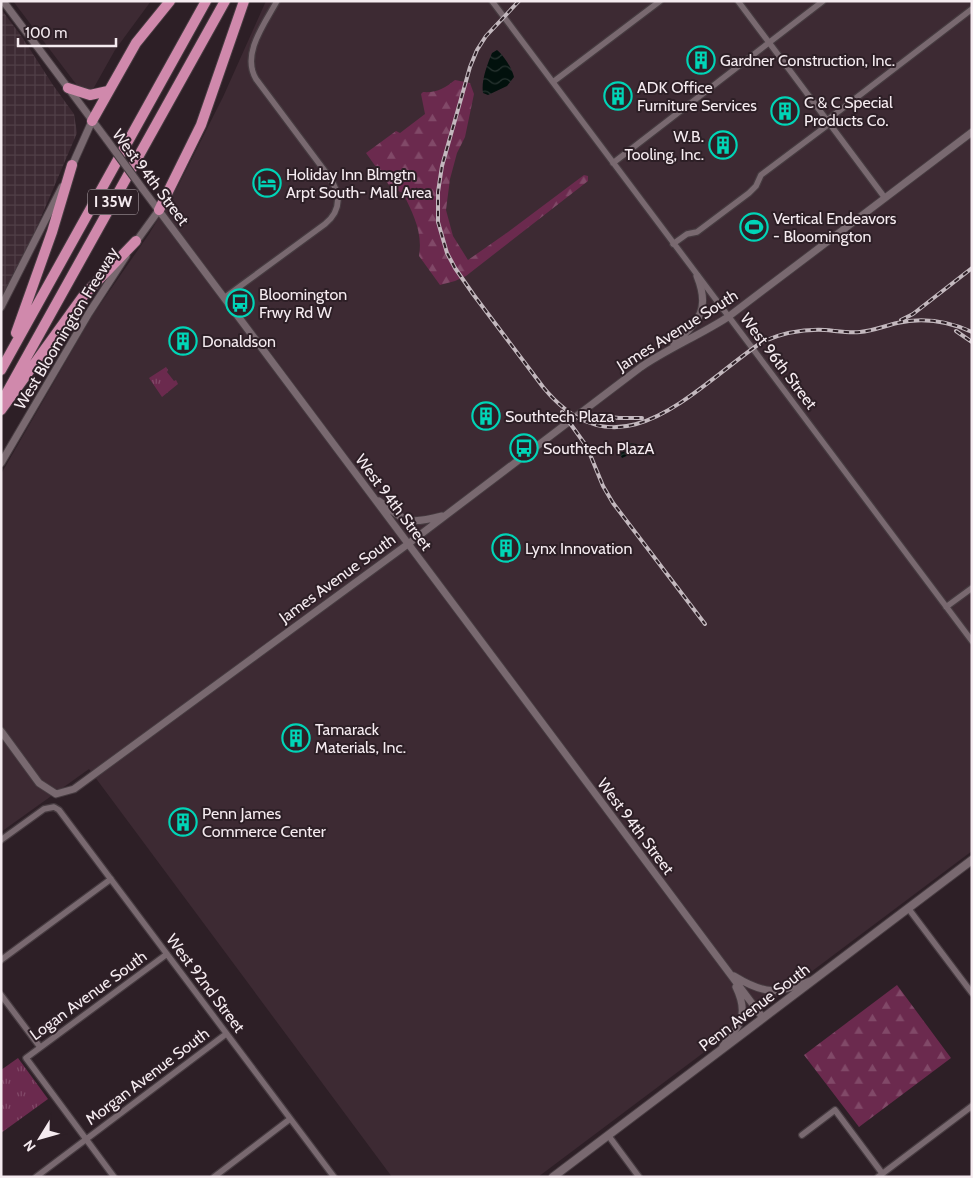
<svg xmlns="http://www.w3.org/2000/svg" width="973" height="1178" font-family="Cabin,sans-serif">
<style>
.built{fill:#3d2a33}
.industrial{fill:url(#industrial-grid)}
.forest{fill:url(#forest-firs)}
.park{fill:url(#park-tufts)}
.water{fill:url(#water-waves)}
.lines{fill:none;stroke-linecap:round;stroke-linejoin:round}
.minor-casing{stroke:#463b40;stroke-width:8}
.tertiary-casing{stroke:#463b40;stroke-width:9}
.secondary-casing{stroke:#463b40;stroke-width:10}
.motorway-casing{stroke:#463b40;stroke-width:12}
.minor{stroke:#796970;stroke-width:5.5}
.tertiary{stroke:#796970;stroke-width:7}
.secondary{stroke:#796970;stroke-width:8}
.motorway{stroke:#d089ac;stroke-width:10}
.rail-casing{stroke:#c3b8be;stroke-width:4}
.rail{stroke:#2d1f26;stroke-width:2;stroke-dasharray:5.5;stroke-linecap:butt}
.tertiary-bridge-casing{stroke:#463b40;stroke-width:9;stroke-linecap:butt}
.tertiary-bridge{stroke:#796970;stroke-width:7}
.labels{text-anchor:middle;stroke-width:4;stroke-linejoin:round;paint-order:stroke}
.shield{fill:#2d1f26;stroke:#b9aeb3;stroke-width:1}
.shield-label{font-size:15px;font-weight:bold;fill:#f5ebf0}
.poi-label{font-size:16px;fill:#f5ebf0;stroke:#2d1f26;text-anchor:start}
.street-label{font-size:16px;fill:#f5ebf0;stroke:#2d1f26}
</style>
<defs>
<pattern id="industrial-grid" width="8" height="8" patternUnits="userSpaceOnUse" patternTransform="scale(1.25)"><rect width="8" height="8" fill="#3d2a33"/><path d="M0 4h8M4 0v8" fill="none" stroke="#503f47"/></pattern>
<pattern id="forest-firs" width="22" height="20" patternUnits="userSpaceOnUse" patternTransform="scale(1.25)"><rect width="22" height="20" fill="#6b2a4e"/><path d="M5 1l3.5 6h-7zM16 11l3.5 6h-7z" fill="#814968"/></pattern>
<pattern id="park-tufts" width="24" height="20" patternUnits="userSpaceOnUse" patternTransform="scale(1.25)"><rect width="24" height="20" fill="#6b2a4e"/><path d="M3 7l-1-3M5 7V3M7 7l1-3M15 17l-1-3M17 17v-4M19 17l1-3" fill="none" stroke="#814968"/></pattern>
<pattern id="water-waves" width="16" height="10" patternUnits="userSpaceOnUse" patternTransform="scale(1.25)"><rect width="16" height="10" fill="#02110d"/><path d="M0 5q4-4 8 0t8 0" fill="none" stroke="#283431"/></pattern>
</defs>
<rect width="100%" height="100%" fill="#2d1f26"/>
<path class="built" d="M13 1H151L115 50 92 91 79 88Z
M266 1H972V851L538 1177H392L89 769 1 832V474L92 316 149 234 178 186 223 97Z"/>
<path class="industrial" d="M1 9 22 37 53 85 74 114 77 133 33 236 1 299Z"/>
<path class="forest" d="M455 80 470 83 474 94 465 137 457 153 450 179 446 210 453 236 468 260 508 232 584 175 588 176V181L466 276 455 281 440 285 419 256C423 232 413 214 403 193L391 188 366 153 396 131 400 133 425 114 421 94 423 92C437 93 445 88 455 80Z
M897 985 951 1058 859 1127 804 1055Z"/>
<path class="park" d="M166 367 168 370 167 372 174 381 176 380 178 384 162 397 149 378Z
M18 1058 48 1099 1 1133V1070Z"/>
<path class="water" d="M497 50C504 56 512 68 514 77L507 86 488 95 483 93C481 81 487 65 492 53Z
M626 443 637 444 652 455 633 453 622 458 618 451Z"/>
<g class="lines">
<g class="minor-casing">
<path id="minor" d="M492 1 972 641
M738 1 885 198
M553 82 660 1
M826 121 972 9
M613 163 823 1
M673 244 687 234 697 232 749 193 756 186 761 175 829 124
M224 298 325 224C341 211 341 195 330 178L256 79C241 54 265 23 277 1
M946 607 972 588
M1 840 44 809 54 807 59 810 334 1177
M908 908 972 993
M1 960 111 879
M1 995 40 1047
M608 1135 639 1177
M802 1135 835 1110 882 1173
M36 1177 226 1034
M114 1177 26 1058 167 954
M214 1177 290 1119
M878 1177 972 1106"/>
</g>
<g class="tertiary-casing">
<path id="tertiary" d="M3 1 107 140
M71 168 92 121
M142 188 763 1018
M135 243 159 210
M1 307 62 187
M674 344C698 321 711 311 697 276
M1 463 89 313 126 256
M379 501C407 522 407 525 442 516
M1 731 39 783 56 794 74 789 408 544 641 367C669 348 700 335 728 317L972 132
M734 976C765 995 777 994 810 981
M723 1046C741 1024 749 1014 736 987"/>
</g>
<g class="secondary-casing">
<path id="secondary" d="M553 1177 972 860"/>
</g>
<g class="motorway-casing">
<path id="motorway" d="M68 88 90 95 108 91
M92 121 136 43 170 1
M159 210 201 125 244 1
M16 333 52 232 72 165
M1 370 206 1
M1 403 225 1
M1 410 84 295 136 241"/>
</g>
<use href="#minor" class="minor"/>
<use href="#tertiary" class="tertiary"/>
<use href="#secondary" class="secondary"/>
<use href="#motorway" class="motorway"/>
<g class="rail-casing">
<path id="rail" d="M519 1 486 36 477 50 470 67 442 166 438 192V222L447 253 455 268 473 294 543 387C619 480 693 389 762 342 782 333 803 329 825 330 837 331 848 333 860 332 872 331 885 326 897 323 923 317 948 321 972 332
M901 320 913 314 972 268
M956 331 972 342
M562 412 587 447 603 486 613 503 705 624
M601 416 619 418H642"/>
</g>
<use href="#rail" class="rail"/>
<g class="tertiary-bridge-casing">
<path id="tertiary-bridge" d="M107 140 142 188"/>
</g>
<use href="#tertiary-bridge" class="tertiary-bridge"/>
</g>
<defs>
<g id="building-ring" transform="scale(1.4375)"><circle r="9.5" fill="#2d1f26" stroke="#00d5b7" stroke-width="1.5"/><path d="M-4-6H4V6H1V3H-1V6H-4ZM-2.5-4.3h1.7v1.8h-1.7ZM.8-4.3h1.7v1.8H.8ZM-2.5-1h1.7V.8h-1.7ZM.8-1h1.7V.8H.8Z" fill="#00d5b7"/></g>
<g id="hotel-ring" transform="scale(1.4375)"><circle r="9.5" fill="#2d1f26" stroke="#00d5b7" stroke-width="1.5"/><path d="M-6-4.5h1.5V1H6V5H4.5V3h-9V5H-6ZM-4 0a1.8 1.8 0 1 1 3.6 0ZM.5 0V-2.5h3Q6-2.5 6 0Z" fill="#00d5b7"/></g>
<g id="stadium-ring" transform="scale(1.4375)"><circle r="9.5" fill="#2d1f26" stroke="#00d5b7" stroke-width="1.5"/><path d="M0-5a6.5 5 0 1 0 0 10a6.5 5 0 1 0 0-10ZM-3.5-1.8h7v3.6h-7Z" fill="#00d5b7"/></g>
<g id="bus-ring" transform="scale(1.4375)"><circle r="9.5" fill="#2d1f26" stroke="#00d5b7" stroke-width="1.5"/><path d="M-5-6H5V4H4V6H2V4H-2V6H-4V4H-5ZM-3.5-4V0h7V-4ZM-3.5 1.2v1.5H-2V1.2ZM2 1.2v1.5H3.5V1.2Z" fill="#00d5b7"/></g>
</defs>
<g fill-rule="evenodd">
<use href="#building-ring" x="701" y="60"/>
<use href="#building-ring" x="618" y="96"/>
<use href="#building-ring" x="785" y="111"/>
<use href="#building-ring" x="723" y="145"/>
<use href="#hotel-ring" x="267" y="183"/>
<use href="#stadium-ring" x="754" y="227"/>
<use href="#bus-ring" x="240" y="303"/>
<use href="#building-ring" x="183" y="341"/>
<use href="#building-ring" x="486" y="416"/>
<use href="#bus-ring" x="524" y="448"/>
<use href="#building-ring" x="506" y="548"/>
<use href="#building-ring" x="296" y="738"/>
<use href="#building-ring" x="183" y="822"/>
</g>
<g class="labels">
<rect class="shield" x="88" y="189.5" width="50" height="25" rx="4"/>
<g class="shield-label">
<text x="113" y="207">I 35W</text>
</g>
<g class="poi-label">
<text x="720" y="66">Gardner Construction, Inc.</text>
<text x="637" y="93">ADK Office<tspan x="637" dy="18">Furniture Services</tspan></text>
<text x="804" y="108">C &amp; C Special<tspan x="804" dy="18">Products Co.</tspan></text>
<text x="704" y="142" text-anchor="end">W.B.<tspan x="704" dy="18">Tooling, Inc.</tspan></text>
<text x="286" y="180">Holiday Inn Blmgtn<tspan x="286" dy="18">Arpt South- Mall Area</tspan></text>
<text x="773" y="224">Vertical Endeavors<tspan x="773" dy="18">- Bloomington</tspan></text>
<text x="259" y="300">Bloomington<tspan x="259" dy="18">Frwy Rd W</tspan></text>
<text x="202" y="347">Donaldson</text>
<text x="505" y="422">Southtech Plaza</text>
<text x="543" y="454">Southtech PlazA</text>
<text x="525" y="554">Lynx Innovation</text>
<text x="315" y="735">Tamarack<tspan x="315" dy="18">Materials, Inc.</tspan></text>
<text x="202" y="819">Penn James<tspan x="202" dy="18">Commerce Center</tspan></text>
</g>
<g class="street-label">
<text transform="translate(151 177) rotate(53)" y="6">West 94th Street</text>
<text transform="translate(66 328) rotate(-59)" y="6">West Bloomington Freeway</text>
<text transform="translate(677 330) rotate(-32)" y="6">James Avenue South</text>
<text transform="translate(779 361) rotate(53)" y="6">West 96th Street</text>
<text transform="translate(394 502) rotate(53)" y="6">West 94th Street</text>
<text transform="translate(337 578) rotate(-36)" y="6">James Avenue South</text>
<text transform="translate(636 826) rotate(53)" y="6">West 94th Street</text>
<text transform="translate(206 983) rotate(53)" y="6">West 92nd Street</text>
<text transform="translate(88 995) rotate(-36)" y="6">Logan Avenue South</text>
<text transform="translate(754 1007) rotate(-37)" y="6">Penn Avenue South</text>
<text transform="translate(147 1076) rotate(-37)" y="6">Morgan Avenue South</text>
</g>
</g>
<rect width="973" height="1178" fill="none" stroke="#f5ebf0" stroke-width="5"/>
<g transform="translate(40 1138) rotate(233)" stroke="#2d1f26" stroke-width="4" paint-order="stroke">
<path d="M0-4L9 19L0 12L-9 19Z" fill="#f5ebf0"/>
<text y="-8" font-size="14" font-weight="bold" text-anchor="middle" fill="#f5ebf0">N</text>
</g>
<path d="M18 38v8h98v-8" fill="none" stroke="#f5ebf0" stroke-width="2.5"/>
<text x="25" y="38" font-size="15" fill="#f5ebf0" stroke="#2d1f26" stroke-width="4" paint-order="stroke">100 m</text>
</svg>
